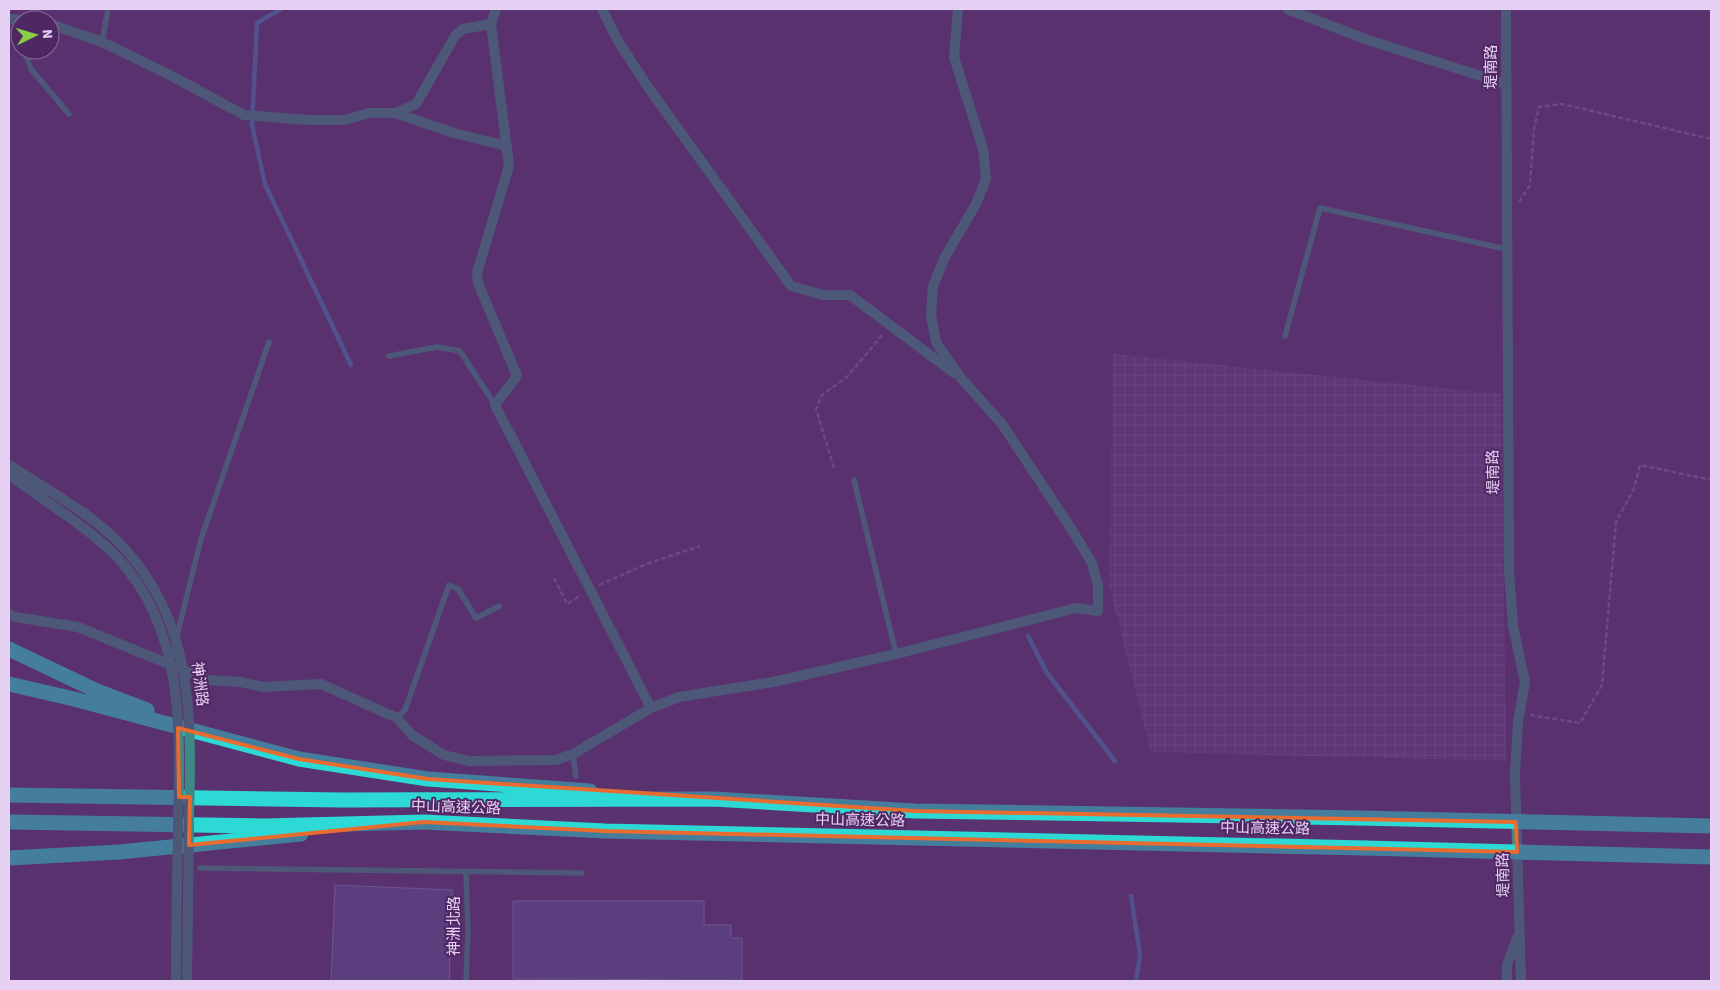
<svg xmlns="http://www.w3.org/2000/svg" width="1720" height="990" font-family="'Source Sans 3','Noto Sans TC',sans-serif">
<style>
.industrial{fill:url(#industrial-grid)}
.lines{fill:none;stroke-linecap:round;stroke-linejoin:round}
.stream{stroke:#4779b1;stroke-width:4.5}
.building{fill:#5c4e8e;stroke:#8a7bc3}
.path{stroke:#866499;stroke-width:2.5;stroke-dasharray:5 2.5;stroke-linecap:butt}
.service{stroke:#3e8885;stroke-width:5.5}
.minor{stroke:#3e8885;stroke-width:10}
.motorway{stroke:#2dd9d5;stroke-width:15}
.tertiary-bridge{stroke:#3e8885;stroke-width:10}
.motorway-bridge{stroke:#2dd9d5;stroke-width:15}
.marked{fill:none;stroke:#e86b2f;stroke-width:4;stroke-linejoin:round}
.labels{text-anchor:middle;stroke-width:4;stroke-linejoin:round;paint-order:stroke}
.street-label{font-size:15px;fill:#e6d1f4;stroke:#4f2763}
</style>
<defs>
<pattern id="industrial-grid" width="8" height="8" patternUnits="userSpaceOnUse" patternTransform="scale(1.25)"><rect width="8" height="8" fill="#673c7f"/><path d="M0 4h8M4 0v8" fill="none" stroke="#7d5792"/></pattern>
</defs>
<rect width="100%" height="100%" fill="#5a326f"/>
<path class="industrial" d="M1113 354 1501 394 1506 761 1151 752 1109 586Z"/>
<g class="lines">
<path class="stream" d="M281 9 257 23 252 125 265 184 351 365
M1028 636 1047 673 1115 761
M1131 896 1140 955 1136 981"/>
</g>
<path class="building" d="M335 885 453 890 449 981H331Z
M513 901H704V925H731V938H742V980L513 979Z"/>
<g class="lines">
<path class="path" d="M1519 202 1530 185 1534 129 1539 107 1562 104 1711 139
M834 468 816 409 822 395 847 377 883 334
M554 578 567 604 581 595
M599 585 649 563 700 546
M1530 715 1580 723 1602 685 1616 522 1634 489 1640 465 1711 480"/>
<path class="service" d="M18 20 20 33
M102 42 108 9
M24 50 31 69 69 114
M1285 336 1320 208 1506 249
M389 356 437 347 460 351 495 405
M854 480 896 654
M171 660 201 539 269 342
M397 718 405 710 449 585 458 589 476 618 499 606
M573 754 576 776
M200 868 582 873
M466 981 468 931 466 871"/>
<path class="minor" d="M496 9 491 24 509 166 477 273 478 283 517 376 495 405 651 708
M602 9 618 41 646 84 791 286 823 295H850L954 373
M1287 9 1368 40 1506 84
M1506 9 1509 571 1513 626 1525 682 1518 722 1515 775 1521 981
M9 19 20 20
M50 24 102 42 166 73 244 115 309 120H345L369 113H395L416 104 455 36 463 29 491 24
M395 113 454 133 507 146
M9 614 15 617 78 627 208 680 241 682 263 687 321 684 397 718 412 735 444 755 469 761 556 760 573 754 651 708 679 697 773 682 896 654 1076 608 1098 611V586L1092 563 1072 530 1002 424 961 378 936 342 931 315 933 286 945 257 976 204 986 179 983 149 954 57 958 9
M1507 981V965L1517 938"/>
<path class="motorway" d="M9 649 97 691 147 710
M9 684 74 699 299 759 428 779 590 791
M9 795 342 800 714 799 915 811 1360 818
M9 822 264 826 424 822 605 831 1365 848
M9 858 119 852 301 834"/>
<path class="tertiary-bridge" d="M9 465C49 491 93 514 125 549 196 627 191 724 189 822 188 875 188 928 187 981
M9 475C42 499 89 528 117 557 186 631 180 733 178 826 177 878 176 930 176 981"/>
<path class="motorway-bridge" d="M1360 818 1711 826
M1365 848 1711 857"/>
</g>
<path d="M0 0H1720V990H0ZM178 728 299 759 428 779 915 811 1516 822 1517 852 605 831 424 822 189 845 190 797H179Z" fill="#5a326f" fill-opacity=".55" fill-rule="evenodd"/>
<path class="marked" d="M178 728 299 759 428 779 915 811 1516 822 1517 852 605 831 424 822 189 845 190 797H179Z"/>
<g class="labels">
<g class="street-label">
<text transform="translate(1491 67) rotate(-90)" y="5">堤南路</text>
<text transform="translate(1493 472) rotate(-91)" y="5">堤南路</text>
<text transform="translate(200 684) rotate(83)" y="5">神洲路</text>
<text transform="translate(456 807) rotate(2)" y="5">中山高速公路</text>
<text transform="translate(860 820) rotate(1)" y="5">中山高速公路</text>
<text transform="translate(1265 828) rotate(1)" y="5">中山高速公路</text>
<text transform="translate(1503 875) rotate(-91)" y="5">堤南路</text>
<text transform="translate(454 926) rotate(-90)" y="5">神洲北路</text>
</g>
</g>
<rect width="1720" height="990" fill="none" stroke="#e6d1f4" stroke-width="20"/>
<g transform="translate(35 35) rotate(85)"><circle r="24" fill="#4f2763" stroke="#8b6b9d"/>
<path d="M0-4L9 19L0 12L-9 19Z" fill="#89ce48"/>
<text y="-8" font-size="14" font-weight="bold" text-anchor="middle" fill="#e6d1f4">N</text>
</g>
</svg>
